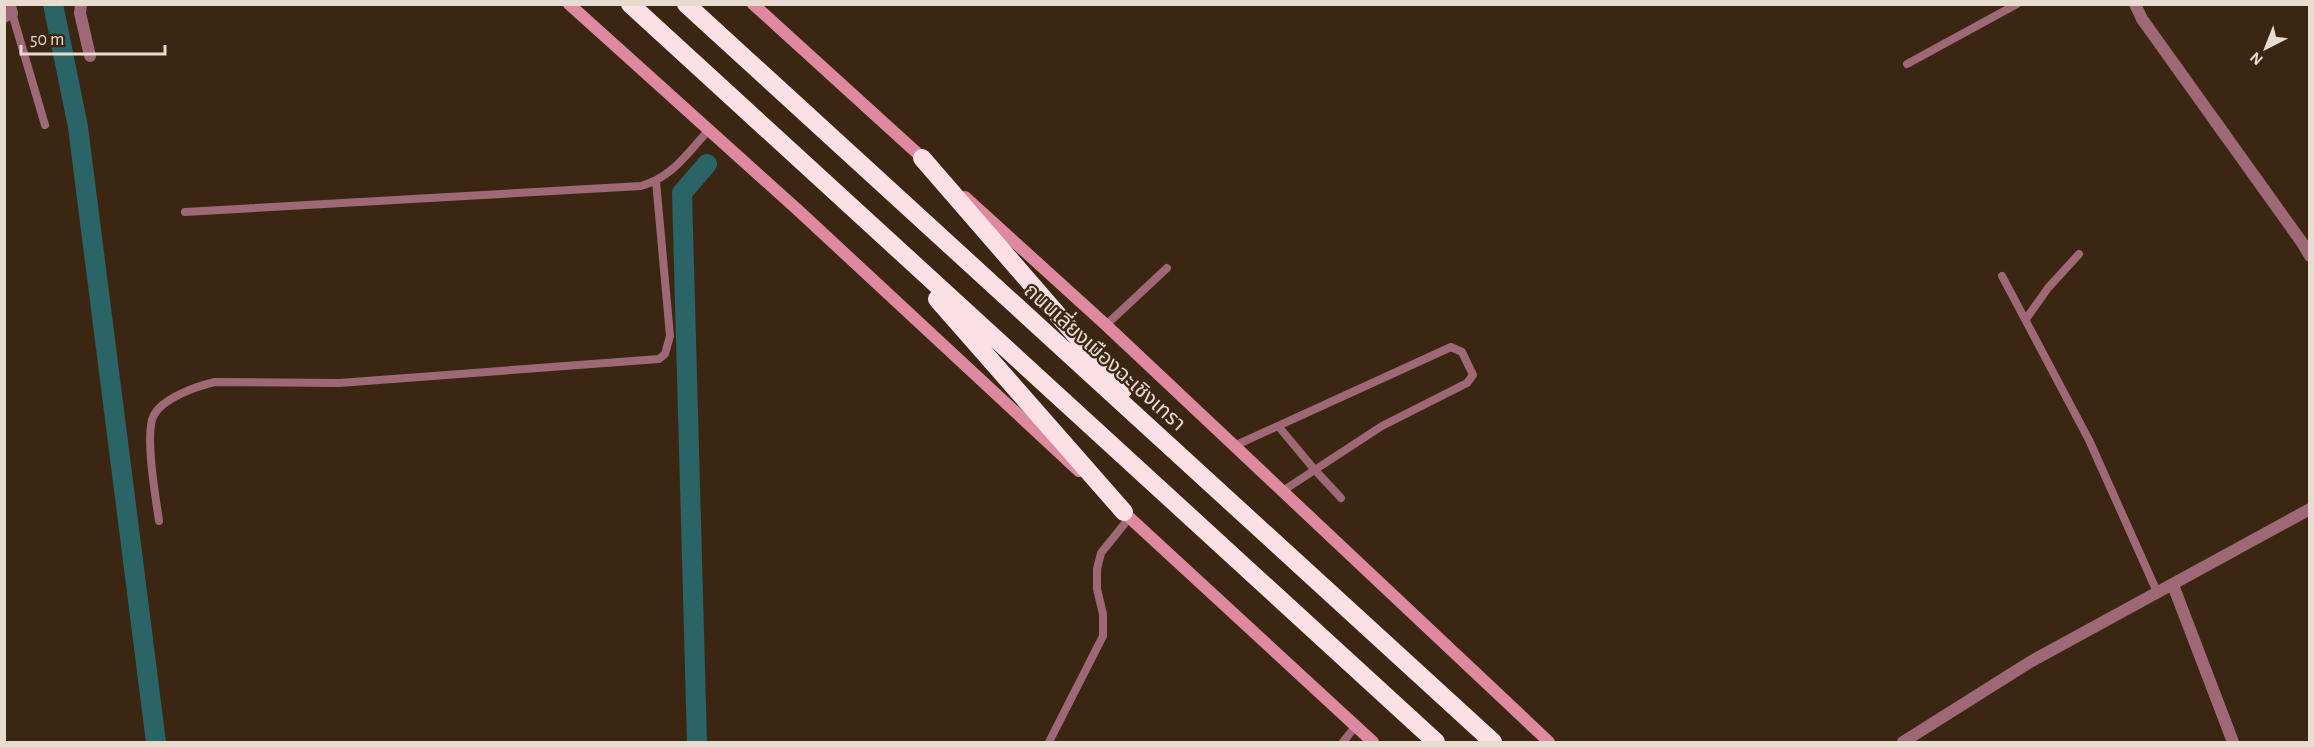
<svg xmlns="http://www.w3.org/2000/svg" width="2314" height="747" font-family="'Alegreya Sans','Noto Sans Thai',sans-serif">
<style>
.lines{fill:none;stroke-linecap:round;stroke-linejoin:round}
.canal{stroke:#2a6466;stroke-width:20}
.lane{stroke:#9e6876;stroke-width:8}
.street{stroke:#9e6876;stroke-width:12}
.secondary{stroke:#df89a0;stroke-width:12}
.highway{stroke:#fce0e6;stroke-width:18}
.labels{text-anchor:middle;stroke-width:4.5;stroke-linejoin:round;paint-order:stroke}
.street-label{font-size:21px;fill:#e8dbcf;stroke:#3b2612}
</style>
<rect width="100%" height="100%" fill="#3b2612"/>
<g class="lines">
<path class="canal" d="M53 4 78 127 156 742
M697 742 682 193 707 164"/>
<path class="lane" d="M12 13 45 125
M1907 64 2017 4
M185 212 641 186C673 177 687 153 709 130
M2002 276 2089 440 2158 594
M2026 319 2048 288 2079 254
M1106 325 1167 268
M1279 427 1314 469 1341 498
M1234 446 1451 347 1462 352 1473 375 1467 383 1382 426 1281 492
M159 521C156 499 144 432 154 415 163 398 197 386 215 382L339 383 659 359 665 354 670 336 656 181
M1049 742 1103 636V614L1097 589V569L1101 553 1130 517
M1343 742 1355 727"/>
<path class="street" d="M81 4 80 13 90 56
M2135 4 2142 19 2303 244 2310 256
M4 17 12 13 9 4
M2173 585 2233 742
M1903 742 2030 662 2310 509"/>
<path class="secondary" d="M569 4 800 212 1079 471
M753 4 928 163
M965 197 1106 325 1549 742
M1118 507 1373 742"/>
<path class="highway" d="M630 4 1436 742
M686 4 1493 742
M922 158 1123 390
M937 299 1124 512"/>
</g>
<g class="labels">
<g class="street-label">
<text transform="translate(1105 357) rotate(42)" y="7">ถนนเลี่ยงเมืองฉะเชิงเทรา</text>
</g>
</g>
<rect width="2314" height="747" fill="none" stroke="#e8dbcf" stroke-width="12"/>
<g transform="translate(2266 48) rotate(222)" stroke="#3b2612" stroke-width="4.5" paint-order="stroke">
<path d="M0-4.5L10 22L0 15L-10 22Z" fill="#e8dbcf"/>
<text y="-9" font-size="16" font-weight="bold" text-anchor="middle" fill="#e8dbcf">N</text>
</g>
<path d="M21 45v9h144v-9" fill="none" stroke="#e8dbcf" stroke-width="3"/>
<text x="30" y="45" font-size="18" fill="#e8dbcf" stroke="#3b2612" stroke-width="4.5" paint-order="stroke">50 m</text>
</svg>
